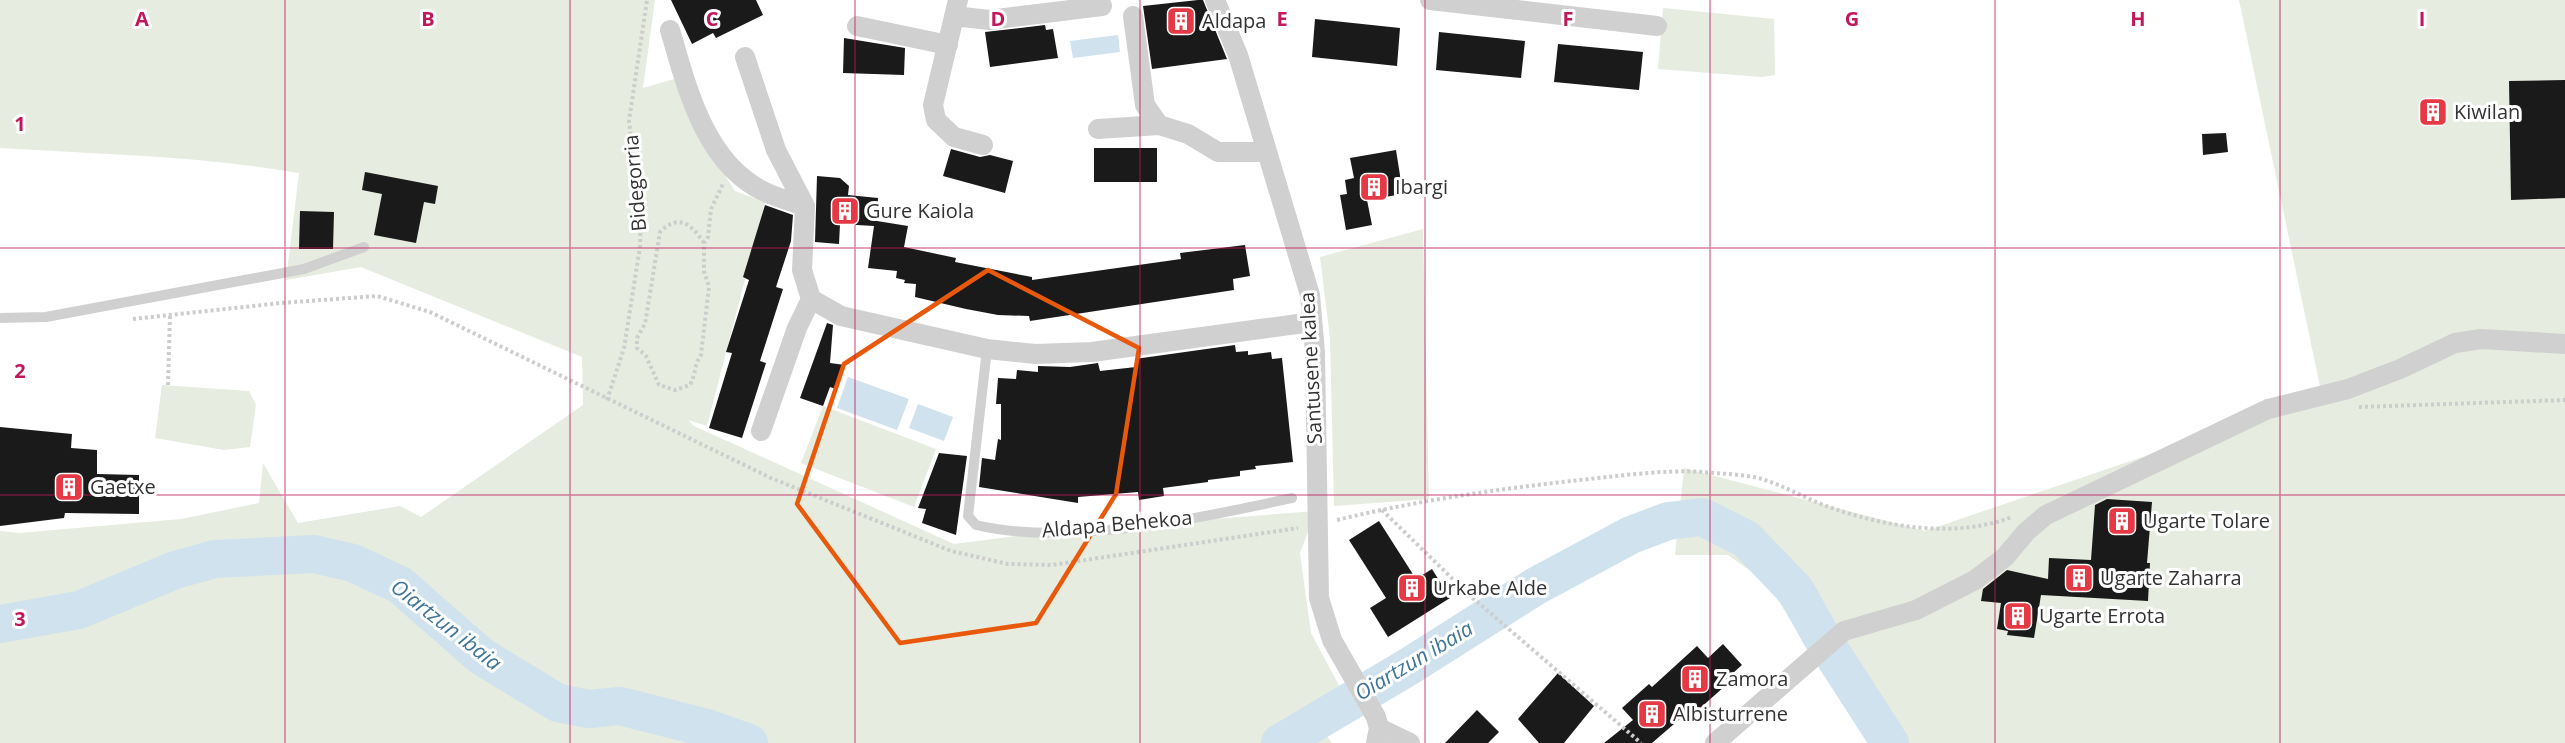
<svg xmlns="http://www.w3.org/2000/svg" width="2565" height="743" font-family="'Open Sans',sans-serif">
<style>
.green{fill:#e6ecdf}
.water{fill:#cfe2ee}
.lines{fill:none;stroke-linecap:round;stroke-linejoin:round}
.river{stroke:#cfe2ee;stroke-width:38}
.building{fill:#1a1a1a}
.path{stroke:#cdcdcd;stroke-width:4;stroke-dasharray:3 3;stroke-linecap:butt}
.service{stroke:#d0d0d0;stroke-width:10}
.minor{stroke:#d0d0d0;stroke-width:20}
.marked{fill:none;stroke:#e8590c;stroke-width:4.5;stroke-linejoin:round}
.grid{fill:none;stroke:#c2185b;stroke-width:1.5;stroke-opacity:0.55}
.labels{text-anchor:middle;stroke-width:6;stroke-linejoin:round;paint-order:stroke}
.poi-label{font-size:20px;fill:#333;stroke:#fff;text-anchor:start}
.street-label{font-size:20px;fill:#333;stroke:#fff}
.water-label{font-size:21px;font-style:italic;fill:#3f7597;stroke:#fff}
.grid-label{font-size:20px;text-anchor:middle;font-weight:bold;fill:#c2185b;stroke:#fff;stroke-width:6;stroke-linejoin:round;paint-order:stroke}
</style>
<rect width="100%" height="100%" fill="#fff"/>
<path class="green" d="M0 0H655L643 88 674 79 705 144 735 191 765 202 707 426 688 420 694 426 954 544 1046 532 1316 511 1300 553 1311 633 1342 691 1308 711 1332 743H0V531L19 533 181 519 259 503 263 463 298 523 400 506 421 517 583 405 582 357 361 267 286 280 299 173C201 156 99 154 0 148Z
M2239 0H2565V743H1871L1766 582 1728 555H1675L1684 468 1925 531 2322 396Z
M1663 8 1774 19 1775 75 1762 77 1658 69Z
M1423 229 1429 499 1334 506 1330 338 1320 257Z
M162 385 249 391 256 405 250 447 224 450 155 438Z
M823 406 936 449 914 507 801 463Z"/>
<path class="water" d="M1118 35 1120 52 1073 58 1070 41Z
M848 377 909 399 897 430 837 408Z
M918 404 953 417 944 441 909 428Z"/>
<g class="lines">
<path class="river" d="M0 624 79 610 175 570 215 559 314 554 353 563 400 585 481 656 558 703 589 709 620 706 707 728 749 743
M1280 743 1408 667 1536 586 1631 535 1668 521 1702 517 1746 539 1796 591 1821 636 1890 743"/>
</g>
<path class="building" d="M671 0H756L763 15 716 38 713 33 692 44Z
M1198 0H1203L1227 59 1152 69 1143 6Z
M1315 19 1400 28 1397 66 1312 57Z
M1045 25 1046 30 1053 29 1058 58 990 67 985 32Z
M1439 32 1525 41 1521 78 1436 70Z
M844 38 905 48 904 75 843 73Z
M1558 44 1643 52 1639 90 1554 82Z
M2565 80V198L2511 200 2509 81Z
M2226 133 2228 152 2203 155 2202 134Z
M1094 148H1157V182H1094Z
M951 149 980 157 990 155 1013 161 1005 193 943 176Z
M1396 150 1403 194 1367 200 1372 225 1346 230 1340 195 1347 194 1345 180 1354 178 1350 158Z
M365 172 438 186 435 204 424 202 416 243 374 235 382 194 362 190Z
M817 176 840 178 849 186 848 195 878 198 877 221 908 226 904 247 956 258 955 262 1032 277V280L1181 259 1180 253 1245 245 1250 276 1233 279 1234 290 1030 321 1029 316 998 315 966 309 915 297 916 284 904 283 905 280 896 278 897 271 868 268 874 226 840 224 839 244 815 242Z
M765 205 793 215 791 241 776 287 783 289 760 361 766 363 742 438 709 428 732 353 726 352 749 280 743 277Z
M300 211 334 212 333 249H299Z
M827 323 833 325 830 363 845 365 836 389 830 387 823 406 800 398Z
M1235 345 1236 352 1248 351V355L1271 352 1272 359 1282 358 1293 462 1255 466 1256 469 1240 471V476L1208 480V482L1163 488 1164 496 1139 500 1138 492 1078 497V503L979 487 982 458 995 460 998 439 1001 440V404H996L998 378 1016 379 1017 370 1038 372V366L1070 367 1098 363 1100 371 1136 367 1135 359Z
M0 427 72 434 71 448 97 450V474L139 475V514L65 513 64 518 0 526Z
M939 453 967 456 956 535 922 523 926 509 918 508Z
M2107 499 2152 502 2147 563H2150L2148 601 2041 595 2034 638 2007 635 2008 631 1997 629 2001 603 1981 601 1983 589 2007 570 2048 579 2049 558 2091 560 2095 505Z
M1379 521 1416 579 1432 569 1450 598 1388 637 1370 608 1386 598 1349 540Z
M1723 644 1742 665 1723 682 1725 686 1698 710 1696 707 1682 720 1681 718 1652 743H1604L1633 720 1622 708 1649 684 1652 687 1697 646 1708 658Z
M1558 673 1594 706 1564 743H1539L1518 719Z
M1477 710 1499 732 1488 743H1445Z"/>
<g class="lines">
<path class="path" d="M704 243C691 224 679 213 660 232L645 324 637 338V348L646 356 659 385 675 390 690 385C696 374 694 365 701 355L709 287 704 271V243L708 237 711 209 723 184
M133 319 281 303 377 296 430 312 771 478 951 551 1008 564 1052 565 1298 528
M168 385 170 315
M607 400 624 348 640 247 641 215 629 121 647 0
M2359 407 2565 400
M1382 510 1467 593 1641 743
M1337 520C1415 501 1492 490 1571 481 1611 477 1663 469 1703 472 1721 474 1744 474 1762 479 1785 486 1806 499 1829 507 1886 527 1954 539 2012 517"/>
<path class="service" d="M0 318 46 317 304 269 364 247
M987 349 968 516 976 525C1068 547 1200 518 1292 498"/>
<path class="minor" d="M958 0 933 105 936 120 954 137 983 145
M1215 0 1238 55 1310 295 1315 353 1319 598 1332 640 1376 717 1379 728 1376 743
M1430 0 1657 26
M954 16 989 20 1102 6
M1133 16 1145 105 1159 125
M857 26 948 45
M670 30C687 88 705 164 765 192 778 198 792 202 805 206
M745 57 776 150 805 206 802 270 811 299 797 328 761 431
M1098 129 1159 125 1188 134 1218 152H1267
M811 299 841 316 987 349 1035 354 1092 352 1312 322
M1379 728 1410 743
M1715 743 1844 631 1916 610 1975 580 2005 557 2026 532 2046 515 2268 409 2348 389 2400 369 2455 343 2481 339 2565 344"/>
</g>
<path class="marked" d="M988 270 1139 348 1116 494 1036 623 900 643 797 504 844 364Z"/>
<path class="grid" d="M285 0V743M570 0V743M855 0V743M1140 0V743M1425 0V743M1710 0V743M1995 0V743M2280 0V743M0 248H2565M0 495H2565"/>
<defs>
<g id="building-square" transform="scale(1.5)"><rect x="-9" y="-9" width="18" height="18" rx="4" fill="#e63946" stroke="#fff"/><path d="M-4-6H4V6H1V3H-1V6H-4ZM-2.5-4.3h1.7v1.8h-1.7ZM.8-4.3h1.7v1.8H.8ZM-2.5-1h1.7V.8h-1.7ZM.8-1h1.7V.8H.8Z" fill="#fff"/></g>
</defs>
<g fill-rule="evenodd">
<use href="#building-square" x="1181" y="21"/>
<use href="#building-square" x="2433" y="112"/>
<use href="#building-square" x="1374" y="187"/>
<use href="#building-square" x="845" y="211"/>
<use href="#building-square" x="69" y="487"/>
<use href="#building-square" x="2122" y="521"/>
<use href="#building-square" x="2079" y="578"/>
<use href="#building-square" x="1412" y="588"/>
<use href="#building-square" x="2018" y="616"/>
<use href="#building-square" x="1695" y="679"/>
<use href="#building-square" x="1652" y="714"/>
</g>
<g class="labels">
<g class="poi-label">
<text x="1202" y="28">Aldapa</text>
<text x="2454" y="119">Kiwilan</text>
<text x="1395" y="194">Ibargi</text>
<text x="866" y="218">Gure Kaiola</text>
<text x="90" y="494">Gaetxe</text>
<text x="2143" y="528">Ugarte Tolare</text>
<text x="2100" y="585">Ugarte Zaharra</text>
<text x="1433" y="595">Urkabe Alde</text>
<text x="2039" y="623">Ugarte Errota</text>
<text x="1716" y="686">Zamora</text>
<text x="1673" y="721">Albisturrene</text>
</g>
<g class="street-label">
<text transform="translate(635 183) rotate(-95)" y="7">Bidegorria</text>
<text transform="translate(1311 368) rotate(-93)" y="7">Santusene kalea</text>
<text transform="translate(1117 524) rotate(-5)" y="7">Aldapa Behekoa</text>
</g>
<g class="water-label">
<text transform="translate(446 625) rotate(38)" y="7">Oiartzun ibaia</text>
<text transform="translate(1414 661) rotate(-31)" y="7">Oiartzun ibaia</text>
</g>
</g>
<g class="grid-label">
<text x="142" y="26">A</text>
<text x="428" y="26">B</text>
<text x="712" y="26">C</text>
<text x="998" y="26">D</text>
<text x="1282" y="26">E</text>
<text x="1568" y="26">F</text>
<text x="1852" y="26">G</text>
<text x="2138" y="26">H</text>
<text x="2422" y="26">I</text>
<text x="20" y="131">1</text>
<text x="20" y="378">2</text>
<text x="20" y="626">3</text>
</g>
</svg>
